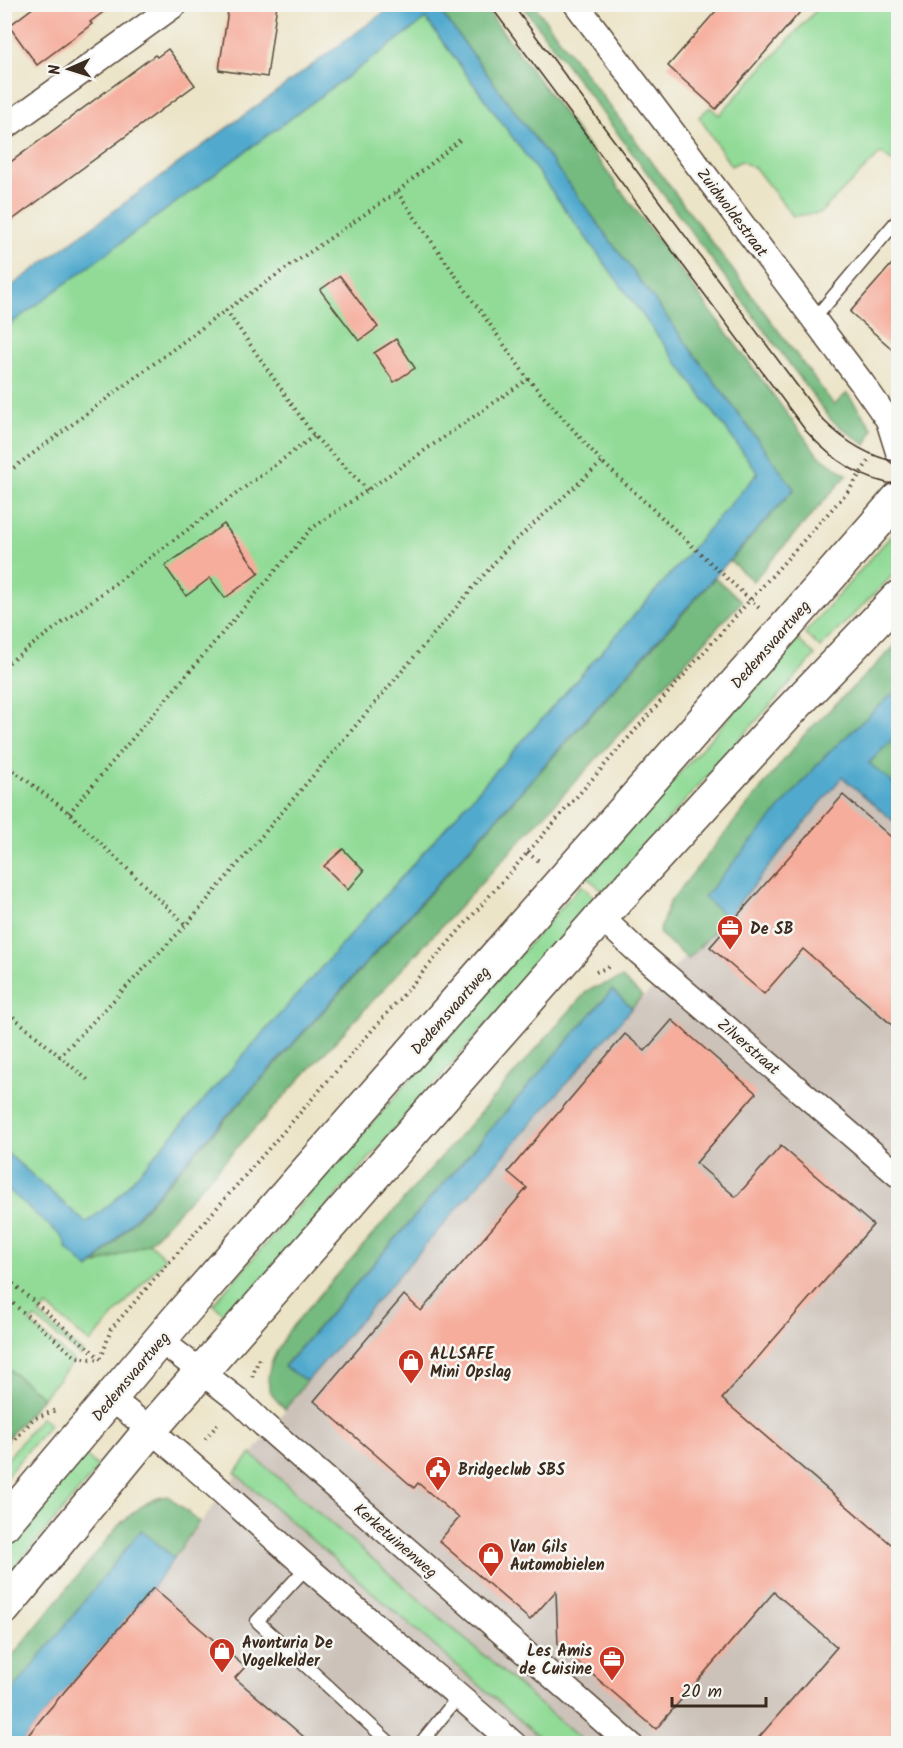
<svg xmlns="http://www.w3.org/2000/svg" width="903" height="1748" font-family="Kalam,sans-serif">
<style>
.industrial{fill:#ccc2b9}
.green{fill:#91db97;stroke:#66825a;stroke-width:1.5}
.forest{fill:#74bb80;stroke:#58724f;stroke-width:1.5}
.water{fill:#51aace;stroke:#466a76;stroke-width:1.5}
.building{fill:#f6ad9c}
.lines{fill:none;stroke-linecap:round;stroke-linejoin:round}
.lane-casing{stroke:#564637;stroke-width:15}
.street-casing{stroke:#564637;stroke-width:27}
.secondary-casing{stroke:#564637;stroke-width:36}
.path{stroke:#564637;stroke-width:4;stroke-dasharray:1.5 4.5;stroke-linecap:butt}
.lane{stroke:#fff;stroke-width:12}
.street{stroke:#fff;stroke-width:24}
.secondary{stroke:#fff;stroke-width:33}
.tram{stroke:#3b2a1e;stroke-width:1.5}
.labels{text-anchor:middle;stroke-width:5;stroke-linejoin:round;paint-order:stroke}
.street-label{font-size:16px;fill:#3b2a1e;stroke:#f6f6f2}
.poi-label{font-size:16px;font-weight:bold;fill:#3b2a1e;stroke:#f6f6f2;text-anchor:start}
</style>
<rect width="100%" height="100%" fill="#f6f6f2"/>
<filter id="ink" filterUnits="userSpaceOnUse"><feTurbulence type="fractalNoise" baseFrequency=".0167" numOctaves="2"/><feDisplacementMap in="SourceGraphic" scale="12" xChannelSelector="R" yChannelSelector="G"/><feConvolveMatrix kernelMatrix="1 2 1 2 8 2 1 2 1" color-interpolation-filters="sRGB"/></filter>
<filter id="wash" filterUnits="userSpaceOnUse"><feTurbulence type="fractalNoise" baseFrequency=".008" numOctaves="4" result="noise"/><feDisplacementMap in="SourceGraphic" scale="24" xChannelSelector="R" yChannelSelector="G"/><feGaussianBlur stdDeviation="1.35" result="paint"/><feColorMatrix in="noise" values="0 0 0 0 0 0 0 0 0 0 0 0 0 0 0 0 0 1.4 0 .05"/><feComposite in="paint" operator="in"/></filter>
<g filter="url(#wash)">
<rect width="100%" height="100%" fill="#ece4c7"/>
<path class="industrial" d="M842 777 898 825V1743L5 1744 4 1741 174 1558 307 1381 632 1008 727 918Z"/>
<path class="green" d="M821 5H898V166L881 153 820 213 793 216 755 168 741 161 731 166 699 117 710 107 719 115Z
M426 19 758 473 698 541 683 560 115 1200 86 1223 5 1151 4 328Z
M898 528V570L820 648 805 633Z
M798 640 815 655 604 892 587 877Z
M581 885 596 899 229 1319 213 1304Z
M5 1168 89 1269 94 1265 149 1243 165 1258 90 1343 47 1306 39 1314 83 1353 80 1356 36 1318 30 1323 74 1361 43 1397 5 1366Z
M41 1417 50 1424 5 1478V1462Z
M82 1453 99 1467 5 1579V1545Z
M251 1454 585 1743H546L235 1473Z"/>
<path class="forest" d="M436 5H483L817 454 847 475 753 581 730 561 794 489Z
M522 5H534L834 405 847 393 873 429 866 445 832 421Z
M715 578 742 601 149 1243 94 1265Z
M898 643V689L825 756 705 897 727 918 688 959 659 933 669 903 804 735Z
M898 734V787L869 763Z
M622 978 642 996 632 1008 612 990 284 1366 307 1381 285 1409C281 1404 274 1399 272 1394 260 1373 279 1348 289 1330L588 990Z
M7 1368 43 1397 5 1441 4 1371Z
M168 1496 199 1522 174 1558 141 1530 5 1702V1665L119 1525C134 1512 148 1498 168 1496Z"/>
<path class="water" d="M394 5H436L794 489 89 1269 66 1248V1243L62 1237 5 1187V1151L86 1223 115 1200 683 560 698 541 758 473 426 19 5 328V291Z
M898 689V734L869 763 898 787V825L842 777 727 918 704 897 825 756Z
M612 990 632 1008 307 1381 284 1367Z
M141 1530 174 1558C128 1623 71 1680 22 1743H5L4 1702Z"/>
<g id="blocks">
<path class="building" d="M38 4H114L90 22 92 24 37 65 9 26Z
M229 4H277L267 77 219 70Z
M722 4H807L716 109 668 66Z
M168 49 195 85 4 226V167L155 55 157 57Z
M898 257V354L850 312Z
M340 276 378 327 359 341 320 290Z
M396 339 415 368 394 382 374 353Z
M224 524 259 573 225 598 210 578 186 596 165 566Z
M843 795 898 843V1030L803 949 764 994 710 947Z
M343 849 364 871 348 890 324 866Z
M672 1020 756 1093 696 1163 736 1197 781 1146 873 1225 722 1399 898 1550V1743H754L837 1647 774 1592 656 1729 558 1645 556 1591 530 1620 439 1541 459 1518 418 1483 414 1488 314 1401 404 1295 421 1311 527 1188 508 1172 625 1034 645 1051Z
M153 1588 245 1667 235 1678 311 1743H22L41 1719Z"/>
</g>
</g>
<g filter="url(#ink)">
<use href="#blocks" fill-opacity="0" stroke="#564637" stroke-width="1.5"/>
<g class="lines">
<g class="lane-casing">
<path id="lane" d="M814 319 895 223
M307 1567 257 1621 391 1744
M420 1744 459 1696"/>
</g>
<g class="street-casing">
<path id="street" d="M576 4 862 383 888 420 898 452
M4 128 176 4
M601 917 634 948 898 1175
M160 1340 239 1401 264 1425 630 1744
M110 1398C180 1451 242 1511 308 1568 376 1627 446 1684 514 1744"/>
</g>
<g class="secondary-casing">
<path id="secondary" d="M4 1524 185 1310 898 499
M4 1608 151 1429 601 917 786 715 898 598"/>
</g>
<path class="path" d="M397 192 528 379 602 462 759 608
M226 310 314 436 368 490
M4 475 226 310 397 192 462 138
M4 666 314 436
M4 763 69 813 186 925
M69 813 311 529 528 379
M527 853 539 861
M596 972 611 966
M4 1009 89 1081
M59 1057 186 925 506 549 602 462
M4 1276 101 1359
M4 1296 76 1357 101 1360
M103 1353 111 1329 527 853 750 600 850 489 870 459
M252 1377 260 1356
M205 1439 220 1422
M4 1453 33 1419 56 1410"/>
<use href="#lane" class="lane"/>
<use href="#street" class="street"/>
<use href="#secondary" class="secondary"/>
<path class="tram" d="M489 4 806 431C831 459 861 480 898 485
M512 4 822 419C844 441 868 457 898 462"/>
</g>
</g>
<defs>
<g id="office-pin" transform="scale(1.35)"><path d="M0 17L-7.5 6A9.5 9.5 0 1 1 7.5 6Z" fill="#c8321e" stroke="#f6f6f2"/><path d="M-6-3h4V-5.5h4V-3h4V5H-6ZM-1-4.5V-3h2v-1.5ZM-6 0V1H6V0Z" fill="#fff"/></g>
<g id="shop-pin" transform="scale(1.35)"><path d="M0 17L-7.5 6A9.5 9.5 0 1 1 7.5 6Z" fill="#c8321e" stroke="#f6f6f2"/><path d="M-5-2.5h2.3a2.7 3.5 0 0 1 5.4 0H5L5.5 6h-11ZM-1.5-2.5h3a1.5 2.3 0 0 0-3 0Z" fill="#fff"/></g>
<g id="civic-pin" transform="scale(1.35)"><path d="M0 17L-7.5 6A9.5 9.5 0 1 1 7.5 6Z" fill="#c8321e" stroke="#f6f6f2"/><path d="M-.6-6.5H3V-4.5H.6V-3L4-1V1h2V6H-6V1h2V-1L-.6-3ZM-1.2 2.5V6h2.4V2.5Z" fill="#fff"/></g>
</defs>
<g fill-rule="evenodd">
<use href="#office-pin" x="730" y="928"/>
<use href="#shop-pin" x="411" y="1362"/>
<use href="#civic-pin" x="438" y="1469"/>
<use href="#shop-pin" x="491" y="1555"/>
<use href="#shop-pin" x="222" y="1651"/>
<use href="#office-pin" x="612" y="1659"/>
</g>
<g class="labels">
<g class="street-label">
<text transform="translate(733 212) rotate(53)" y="6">Zuidwoldestraat</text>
<text transform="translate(770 644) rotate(-49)" y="6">Dedemsvaartweg</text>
<text transform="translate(450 1010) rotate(-49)" y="6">Dedemsvaartweg</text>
<text transform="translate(749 1046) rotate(41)" y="6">Zilverstraat</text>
<text transform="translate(130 1376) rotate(-50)" y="6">Dedemsvaartweg</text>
<text transform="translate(396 1540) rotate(41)" y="6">Kerketuinenweg</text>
</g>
<g class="poi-label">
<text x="750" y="934">De SB</text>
<text x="430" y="1359">ALLSAFE<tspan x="430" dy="18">Mini Opslag</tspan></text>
<text x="458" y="1475">Bridgeclub SBS</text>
<text x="510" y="1552">Van Gils<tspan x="510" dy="18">Automobielen</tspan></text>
<text x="242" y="1648">Avonturia De<tspan x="242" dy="18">Vogelkelder</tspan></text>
<text x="592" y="1656" text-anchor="end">Les Amis<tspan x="592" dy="18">de Cuisine</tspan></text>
</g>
</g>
<rect width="903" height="1748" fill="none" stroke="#f6f6f2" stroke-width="24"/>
<g transform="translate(69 69) rotate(267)" stroke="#f6f6f2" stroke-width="4.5" paint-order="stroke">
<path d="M0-4.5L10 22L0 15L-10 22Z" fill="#3b2a1e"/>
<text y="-9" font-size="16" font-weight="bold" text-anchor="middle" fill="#3b2a1e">N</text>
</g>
<path d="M672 1697v9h94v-9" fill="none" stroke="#3b2a1e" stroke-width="3"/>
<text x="681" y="1697" font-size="18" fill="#3b2a1e" stroke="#f6f6f2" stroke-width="4.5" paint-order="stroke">20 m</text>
</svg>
